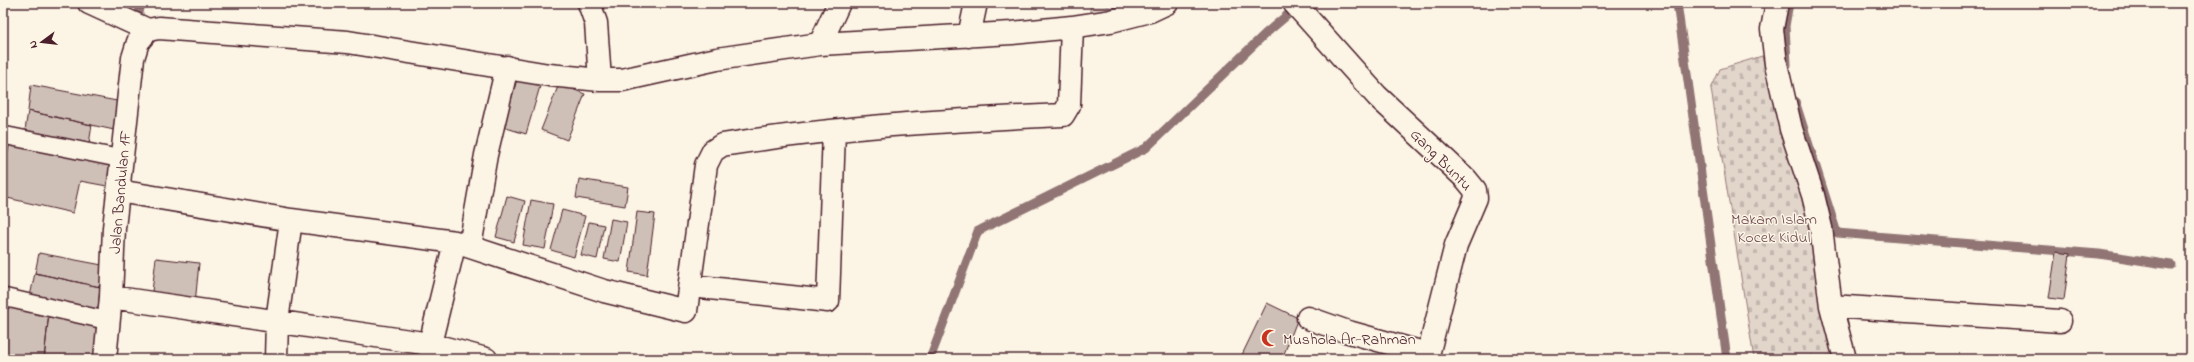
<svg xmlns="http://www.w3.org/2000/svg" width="2194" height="362" font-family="'Indie Flower',sans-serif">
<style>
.grass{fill:#e2d5ca;stroke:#967a7a}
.cemetery{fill:url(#cemetery-stones);stroke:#967a7a}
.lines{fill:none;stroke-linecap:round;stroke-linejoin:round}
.stream{stroke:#917474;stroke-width:9}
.building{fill:#cfc0b7;stroke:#4a1f2b}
.lane-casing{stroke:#4a1f2b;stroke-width:20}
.street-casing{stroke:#4a1f2b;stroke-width:25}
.lane{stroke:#fcf5e5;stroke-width:17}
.street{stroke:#fcf5e5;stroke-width:22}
.labels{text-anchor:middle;stroke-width:3;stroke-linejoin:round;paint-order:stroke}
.street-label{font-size:16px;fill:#4a1f2b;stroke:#fcf5e5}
.park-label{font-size:16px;fill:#704c53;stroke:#fcf5e5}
.poi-label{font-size:16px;fill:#4a1f2b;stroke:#fcf5e5;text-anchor:start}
</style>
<defs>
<pattern id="cemetery-stones" width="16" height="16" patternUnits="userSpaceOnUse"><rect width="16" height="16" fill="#e2d5ca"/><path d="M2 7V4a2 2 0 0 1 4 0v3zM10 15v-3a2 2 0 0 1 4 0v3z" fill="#c3b6ae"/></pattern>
</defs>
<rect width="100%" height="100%" fill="#fcf5e5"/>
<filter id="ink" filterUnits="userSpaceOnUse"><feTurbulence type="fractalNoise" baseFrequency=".025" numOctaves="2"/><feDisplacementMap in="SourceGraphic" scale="8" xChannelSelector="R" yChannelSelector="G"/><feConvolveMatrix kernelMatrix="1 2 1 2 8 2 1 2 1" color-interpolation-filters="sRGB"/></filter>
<g filter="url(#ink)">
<path class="grass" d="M2190 280 2191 359H2188Z"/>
<path class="cemetery" d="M1091 3H1142L1089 18Z
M1762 56 1780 123 1804 181 1835 359H1754L1711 89 1720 69Z"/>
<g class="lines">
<path class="stream" d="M1677 3 1727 359
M138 18 141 3
M1787 65 1785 26 1789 3
M1795 101 1837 233 2099 254 2171 265
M930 359 978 231 1146 148 1265 34 1298 6"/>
</g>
<path class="building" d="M518 76 541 83 526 134 503 127Z
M559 84 585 94 567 140 541 130Z
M31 85 117 101 114 130 28 111Z
M28 111 92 125 88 150 24 137Z
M10 141 110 160 107 186 80 181 73 213 3 197V177Z
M2191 157V197L2187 196Z
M579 179 628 187 625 206 576 198Z
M507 196 525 201 514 242 496 237Z
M531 200 553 204 545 249 523 245Z
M562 210 585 216 574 257 551 250Z
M637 212 655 214 647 275 629 272Z
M611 219 627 222 620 262 604 259Z
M589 222 604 225 597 259 581 255Z
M2056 252 2070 254 2064 300 2049 298Z
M39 253 102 265 100 287 35 273Z
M156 258 199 263 195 304 151 300Z
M35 273 100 287 98 311 29 301Z
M3 302 6 303 3 328Z
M6 303 49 312 44 359H3V328Z
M1267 303 1298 318 1282 359H1240Z
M49 312 99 324 95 359H44Z"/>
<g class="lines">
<g class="lane-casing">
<path id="lane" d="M3 135 122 159
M3 297 109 321"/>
</g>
<g class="street-casing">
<path id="street" d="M89 3 148 30 159 28 348 42 549 75 600 80H622L717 59 820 44 1012 33 1072 27 1111 21 1150 11 1167 3
M589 3 596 23 600 80
M1294 3 1377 96 1466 179 1475 190 1476 198 1456 245 1427 359
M1777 3 1772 29 1776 64 1791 129 1813 195 1821 228 1831 306 1845 359
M969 36 976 3
M820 44 839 3
M118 191 291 220 455 242 604 291 686 311 706 165 713 151 722 145C835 127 949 120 1063 115L1069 105 1072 27
M470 246 486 155 507 67
M691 286 828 301 834 131
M111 297 430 344 486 359
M1831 306 2060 321
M1308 318 1345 331 1428 354
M429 358 430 344 455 242
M105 359 111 297 114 228 133 58 138 42 148 30
M276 359 277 321 291 220"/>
</g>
<use href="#lane" class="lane"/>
<use href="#street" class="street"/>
</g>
</g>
<defs>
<g id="mosque-bare" transform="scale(1.38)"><path d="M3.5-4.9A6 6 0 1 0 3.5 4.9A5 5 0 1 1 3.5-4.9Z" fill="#c8321e" stroke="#fcf5e5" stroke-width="2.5" paint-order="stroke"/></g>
</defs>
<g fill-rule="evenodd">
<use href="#mosque-bare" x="1270" y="338"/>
</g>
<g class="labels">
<g class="street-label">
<text transform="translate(1442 159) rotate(45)" y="6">Gang Buntu</text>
<text transform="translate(119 192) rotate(-85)" y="6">Jalan Bandulan 1F</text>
</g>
<g class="park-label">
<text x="1774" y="224">Makam Islam<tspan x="1774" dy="18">Kocek Kidul</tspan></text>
</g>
<g class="poi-label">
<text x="1283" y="344">Mushola Ar-Rahman</text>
</g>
</g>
<rect width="2194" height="362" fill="none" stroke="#fcf5e5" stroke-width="16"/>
<rect x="8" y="8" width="2178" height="346" fill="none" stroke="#4a1f2b" stroke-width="1.5" filter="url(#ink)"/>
<g transform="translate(42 42) rotate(255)" stroke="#fcf5e5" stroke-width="3" paint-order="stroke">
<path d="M0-3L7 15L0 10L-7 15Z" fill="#4a1f2b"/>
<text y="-6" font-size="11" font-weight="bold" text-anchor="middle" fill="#4a1f2b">N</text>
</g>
</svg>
